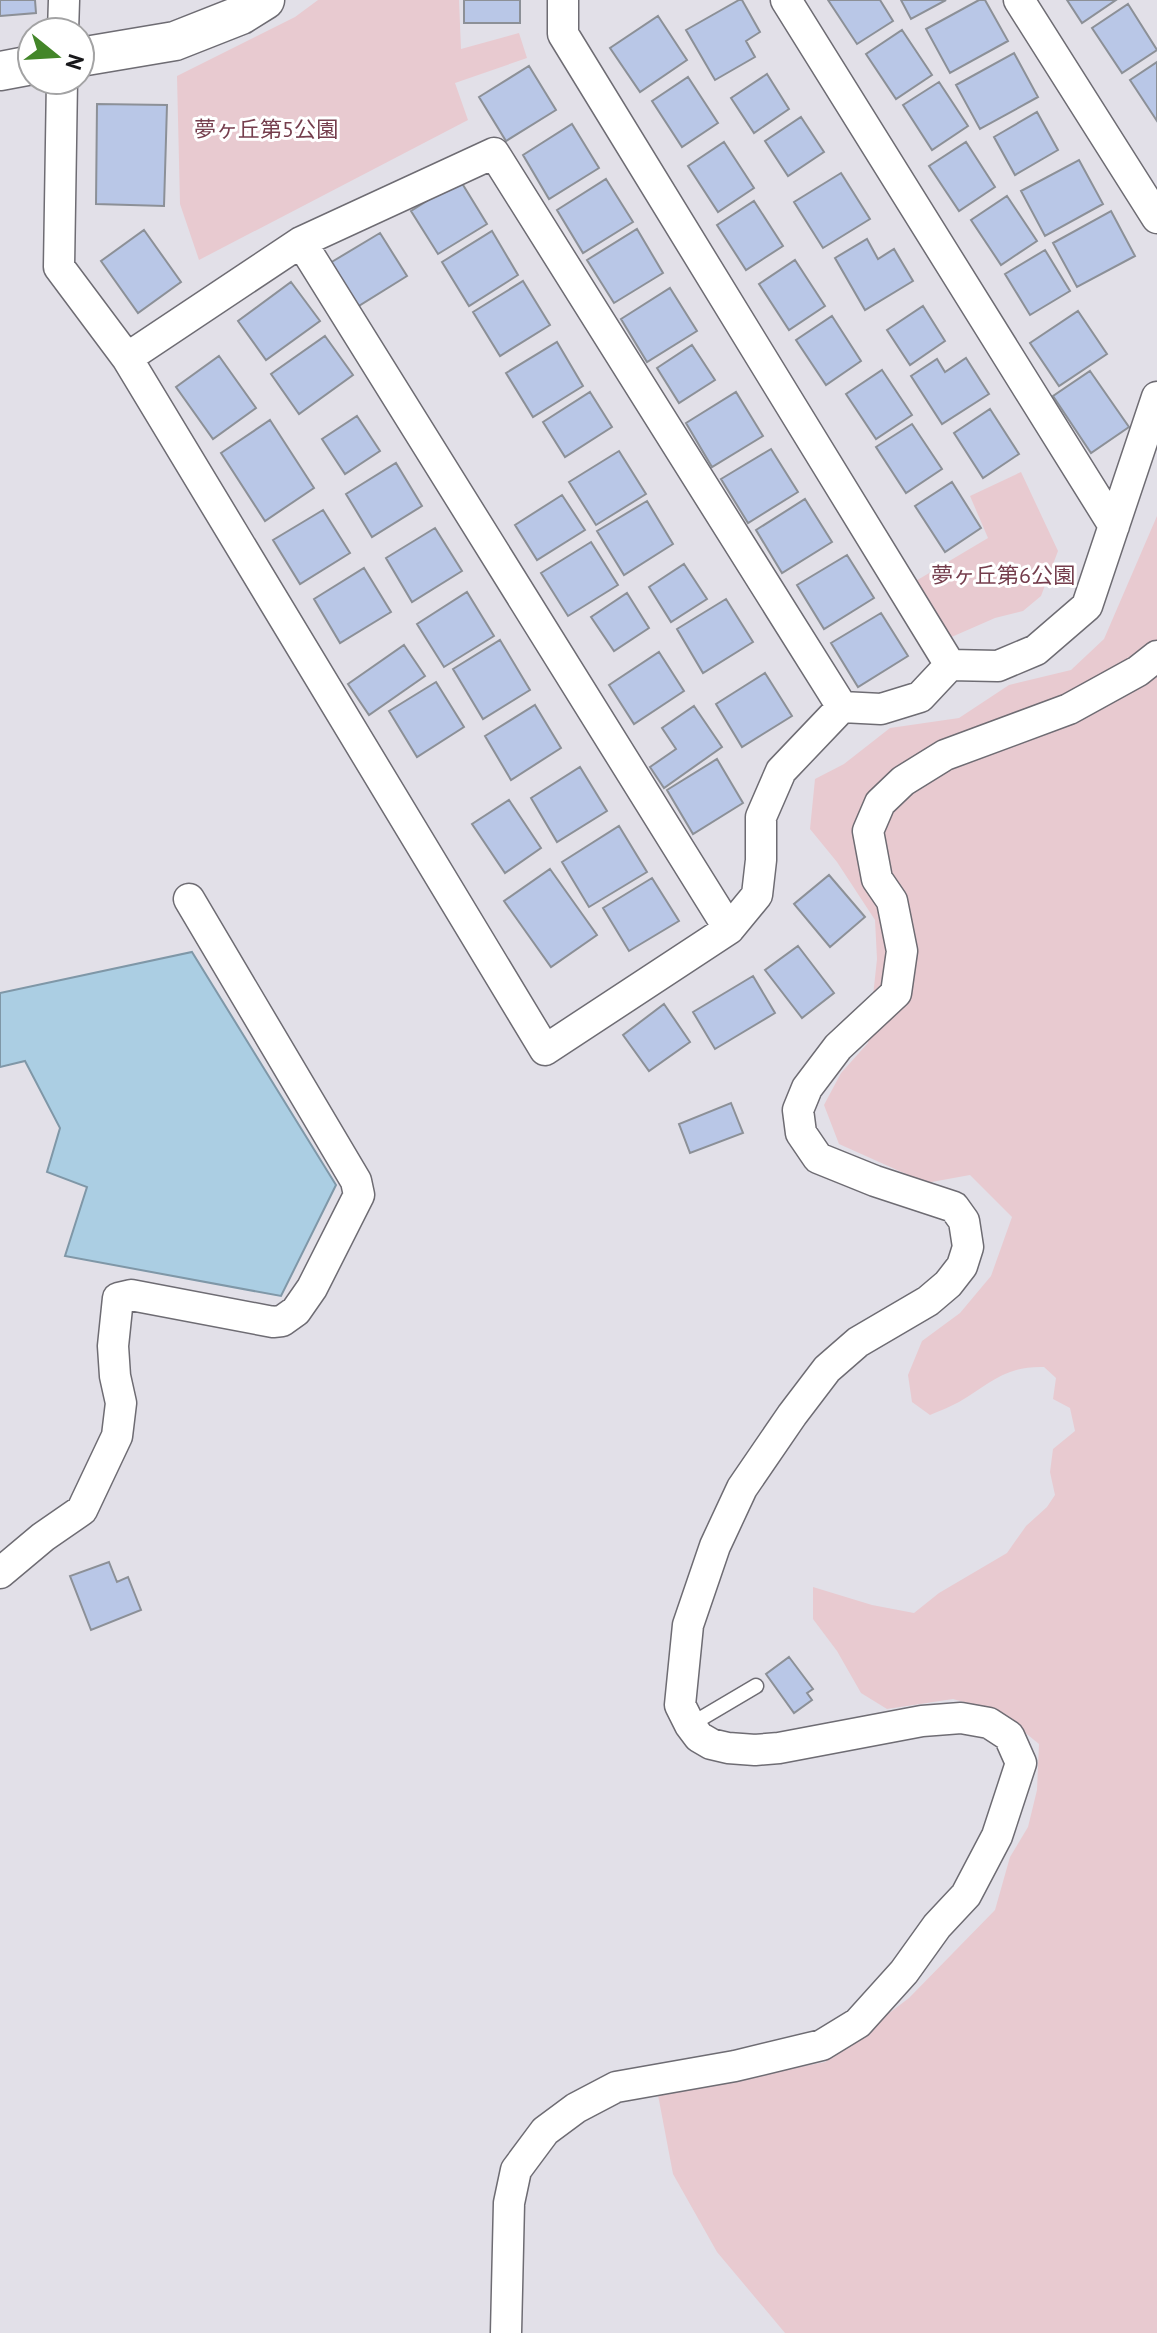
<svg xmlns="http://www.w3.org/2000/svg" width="1157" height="2333" font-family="'PT Sans','Noto Sans JP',sans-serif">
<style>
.green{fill:#e8cad0}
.water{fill:#abcee3;stroke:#7f97a7;stroke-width:2}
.building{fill:#b9c7e7;stroke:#8c9097;stroke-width:2}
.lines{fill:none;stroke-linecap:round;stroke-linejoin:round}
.service-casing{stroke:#6e6c73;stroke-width:17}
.minor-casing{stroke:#6e6c73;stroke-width:33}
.tertiary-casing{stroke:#6e6c73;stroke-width:41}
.service{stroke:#fff;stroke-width:14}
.minor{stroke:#fff;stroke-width:30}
.tertiary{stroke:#fff;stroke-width:38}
.labels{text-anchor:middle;stroke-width:6;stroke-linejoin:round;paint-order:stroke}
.park-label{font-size:22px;fill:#753e4d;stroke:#fff}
</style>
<rect width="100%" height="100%" fill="#e2e0e8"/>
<path class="green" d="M318 0H459L461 49 519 33 527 58 455 83 468 120 199 260 180 204 177 76 295 17Z
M1021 472 1058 551 1041 596 1023 611 995 618 947 639 909 585 988 538 970 496Z
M1157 516V2333H785L717 2252 673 2174 658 2095 825 2062 909 1998 995 1910 1010 1857 1028 1827 1037 1790 1039 1744 1000 1712 953 1699 887 1709 861 1693 837 1651 813 1619V1587L872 1605 914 1613 939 1593 1007 1553 1026 1526 1047 1507 1055 1495 1050 1472 1053 1449 1075 1431 1070 1408 1053 1399 1056 1378 1044 1367C1004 1366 990 1384 959 1402 950 1407 939 1411 930 1415L912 1402 908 1375 922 1341 960 1313 991 1276 1012 1217 970 1175 926 1183 839 1144 824 1105 841 1073 868 1043 877 959 875 920 837 862 810 829 815 779 844 764 890 728 959 718 1009 685 1071 670 1104 639Z"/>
<path class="water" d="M192 952 336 1185 281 1296 65 1256 87 1187 47 1172 60 1128 25 1061 0 1067V993Z"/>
<path class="building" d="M0 0H35L36 13 0 16Z
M464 0H520V23H464Z
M739 0H742L760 32 746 41 755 57 715 80 686 30Z
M828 0H880L893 21 857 44Z
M901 0H946L911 19Z
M979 0H985L1008 41 950 73 926 29Z
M1067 0H1116L1082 23Z
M1128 4 1157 50 1122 73 1092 28Z
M658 16 687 60 640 92 610 48Z
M902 30 932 75 896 99 866 54Z
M1014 53 1038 97 980 129 956 85Z
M1157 62V121L1130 80Z
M529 66 556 110 506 141 479 97Z
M767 74 789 109 754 133 731 98Z
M688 77 718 123 682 147 652 101Z
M939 82 968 126 932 150 903 105Z
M97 104 167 105 164 206 96 204Z
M1037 112 1058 150 1015 175 994 137Z
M801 117 824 152 788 176 765 141Z
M572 124 599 168 549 199 523 155Z
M724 142 754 188 718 212 688 166Z
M966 142 995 187 959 211 929 166Z
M1079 160 1103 204 1045 236 1021 191Z
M841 173 870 219 823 248 794 202Z
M606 179 633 222 583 253 557 210Z
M460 180 487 224 438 254 411 211Z
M1007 196 1037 241 1001 265 971 220Z
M754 201 783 246 746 270 717 225Z
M1111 211 1135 256 1077 287 1053 243Z
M637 229 663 273 614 303 587 260Z
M144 230 181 282 138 313 101 261Z
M492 231 518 275 469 306 442 262Z
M380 233 407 276 357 307 330 263Z
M867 239 878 259 894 249 913 281 865 310 835 258Z
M1045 250 1070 291 1030 315 1005 274Z
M795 260 825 306 789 330 759 284Z
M523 281 550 325 500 356 473 312Z
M291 282 320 321 266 360 238 321Z
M670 288 697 331 647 362 621 319Z
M923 306 945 341 910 365 887 330Z
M1078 311 1107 354 1059 386 1030 343Z
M832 316 861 361 826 385 796 340Z
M325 336 353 375 299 414 271 374Z
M557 342 583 386 533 417 506 373Z
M692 345 715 380 679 403 657 368Z
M219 356 256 408 213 439 176 387Z
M966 358 989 394 942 424 911 376 937 359 945 372Z
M882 370 912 415 876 439 846 394Z
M1090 371 1129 427 1091 453 1053 396Z
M590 392 612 427 565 457 543 422Z
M736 392 763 436 712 467 686 423Z
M990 409 1019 454 983 478 954 433Z
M357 416 380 451 345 474 322 439Z
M270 420 314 488 265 521 221 453Z
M912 424 942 469 906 493 876 447Z
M771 449 798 492 748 523 721 479Z
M619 451 646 494 596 525 569 482Z
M396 463 422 506 372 537 346 494Z
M952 482 981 528 945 552 915 506Z
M562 495 585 530 537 560 515 525Z
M805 499 832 542 782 573 756 530Z
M647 501 673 544 624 575 597 531Z
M323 510 350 553 300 584 273 540Z
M435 528 462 571 412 602 386 558Z
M591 542 618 585 568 616 541 573Z
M847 555 874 598 824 629 797 585Z
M684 564 707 599 671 622 649 587Z
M364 568 391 612 340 643 314 599Z
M467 592 494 636 444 667 417 624Z
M627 593 649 628 614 651 591 617Z
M726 599 753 642 703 673 677 629Z
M881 613 908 656 858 687 831 643Z
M500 640 530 690 483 719 453 669Z
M404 645 425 676 369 715 348 684Z
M659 652 684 691 634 724 609 685Z
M765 673 792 716 742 747 716 704Z
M436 682 464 727 417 757 389 711Z
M535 705 561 748 511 780 485 736Z
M694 706 722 747 664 788 650 767 676 749 662 728Z
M717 759 743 803 693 834 667 790Z
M580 767 607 811 557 842 531 798Z
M509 800 541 848 505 873 472 824Z
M619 826 647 872 589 907 562 862Z
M550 869 597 935 551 967 504 901Z
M829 875 865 917 830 947 794 904Z
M652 878 679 921 629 951 603 908Z
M798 946 834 993 802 1018 765 970Z
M753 976 775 1013 715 1049 693 1012Z
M664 1004 690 1042 649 1071 623 1035Z
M731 1103 743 1133 690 1153 679 1124Z
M109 1562 117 1582 128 1577 141 1610 91 1630 70 1576Z
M789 1657 813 1689 807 1693 812 1700 794 1713 766 1674Z"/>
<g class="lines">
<g class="service-casing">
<path id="service" d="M690 1725 756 1686"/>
</g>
<g class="minor-casing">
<path id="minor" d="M563 0V34L950 665
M786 0 1114 526
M1019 0 1157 218
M63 32 64 0
M62 80 59 267 127 358 545 1050 729 929 757 895 761 860V817L781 771 842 707 881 709 920 697 950 665 998 666 1036 650 1087 606 1157 397
M301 242 729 929
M127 358 301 242 494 153 842 707
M0 1573 43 1537 82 1510 117 1436 121 1403 115 1376 113 1346 118 1298 131 1295 273 1322 282 1321 296 1311 312 1288 359 1195 356 1181 189 899
M506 2333 509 2203 516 2170 545 2131 576 2108 616 2087 735 2066 822 2045 858 2023 904 1972 937 1926 966 1895 997 1836 1021 1763 1009 1736 989 1723 961 1718 922 1721 779 1748 755 1750 728 1748 711 1744 699 1737 690 1725 680 1705 688 1625 715 1546 742 1488 792 1415 827 1369 858 1342 928 1301 948 1284 962 1266 968 1247 964 1221 954 1207 875 1181 818 1158 801 1133 798 1110 807 1088 838 1047 896 993 902 951 892 901 877 879 868 831 880 803 903 781 945 755 1069 709 1138 671 1157 656"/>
</g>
<g class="tertiary-casing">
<path id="tertiary" d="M80 57 175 41 241 15 265 0
M0 71 32 65"/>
</g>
<use href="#service" class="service"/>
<use href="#minor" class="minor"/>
<use href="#tertiary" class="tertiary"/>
</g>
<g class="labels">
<g class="park-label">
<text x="266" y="137">夢ヶ丘第5公園</text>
<text x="1003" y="583">夢ヶ丘第6公園</text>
</g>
</g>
<g transform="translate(56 56) rotate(108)"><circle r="38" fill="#ffffff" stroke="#a3a3a4" stroke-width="2"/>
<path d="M0-6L14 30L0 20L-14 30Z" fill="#438629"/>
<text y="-12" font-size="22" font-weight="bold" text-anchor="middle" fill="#18181b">N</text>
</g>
</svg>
